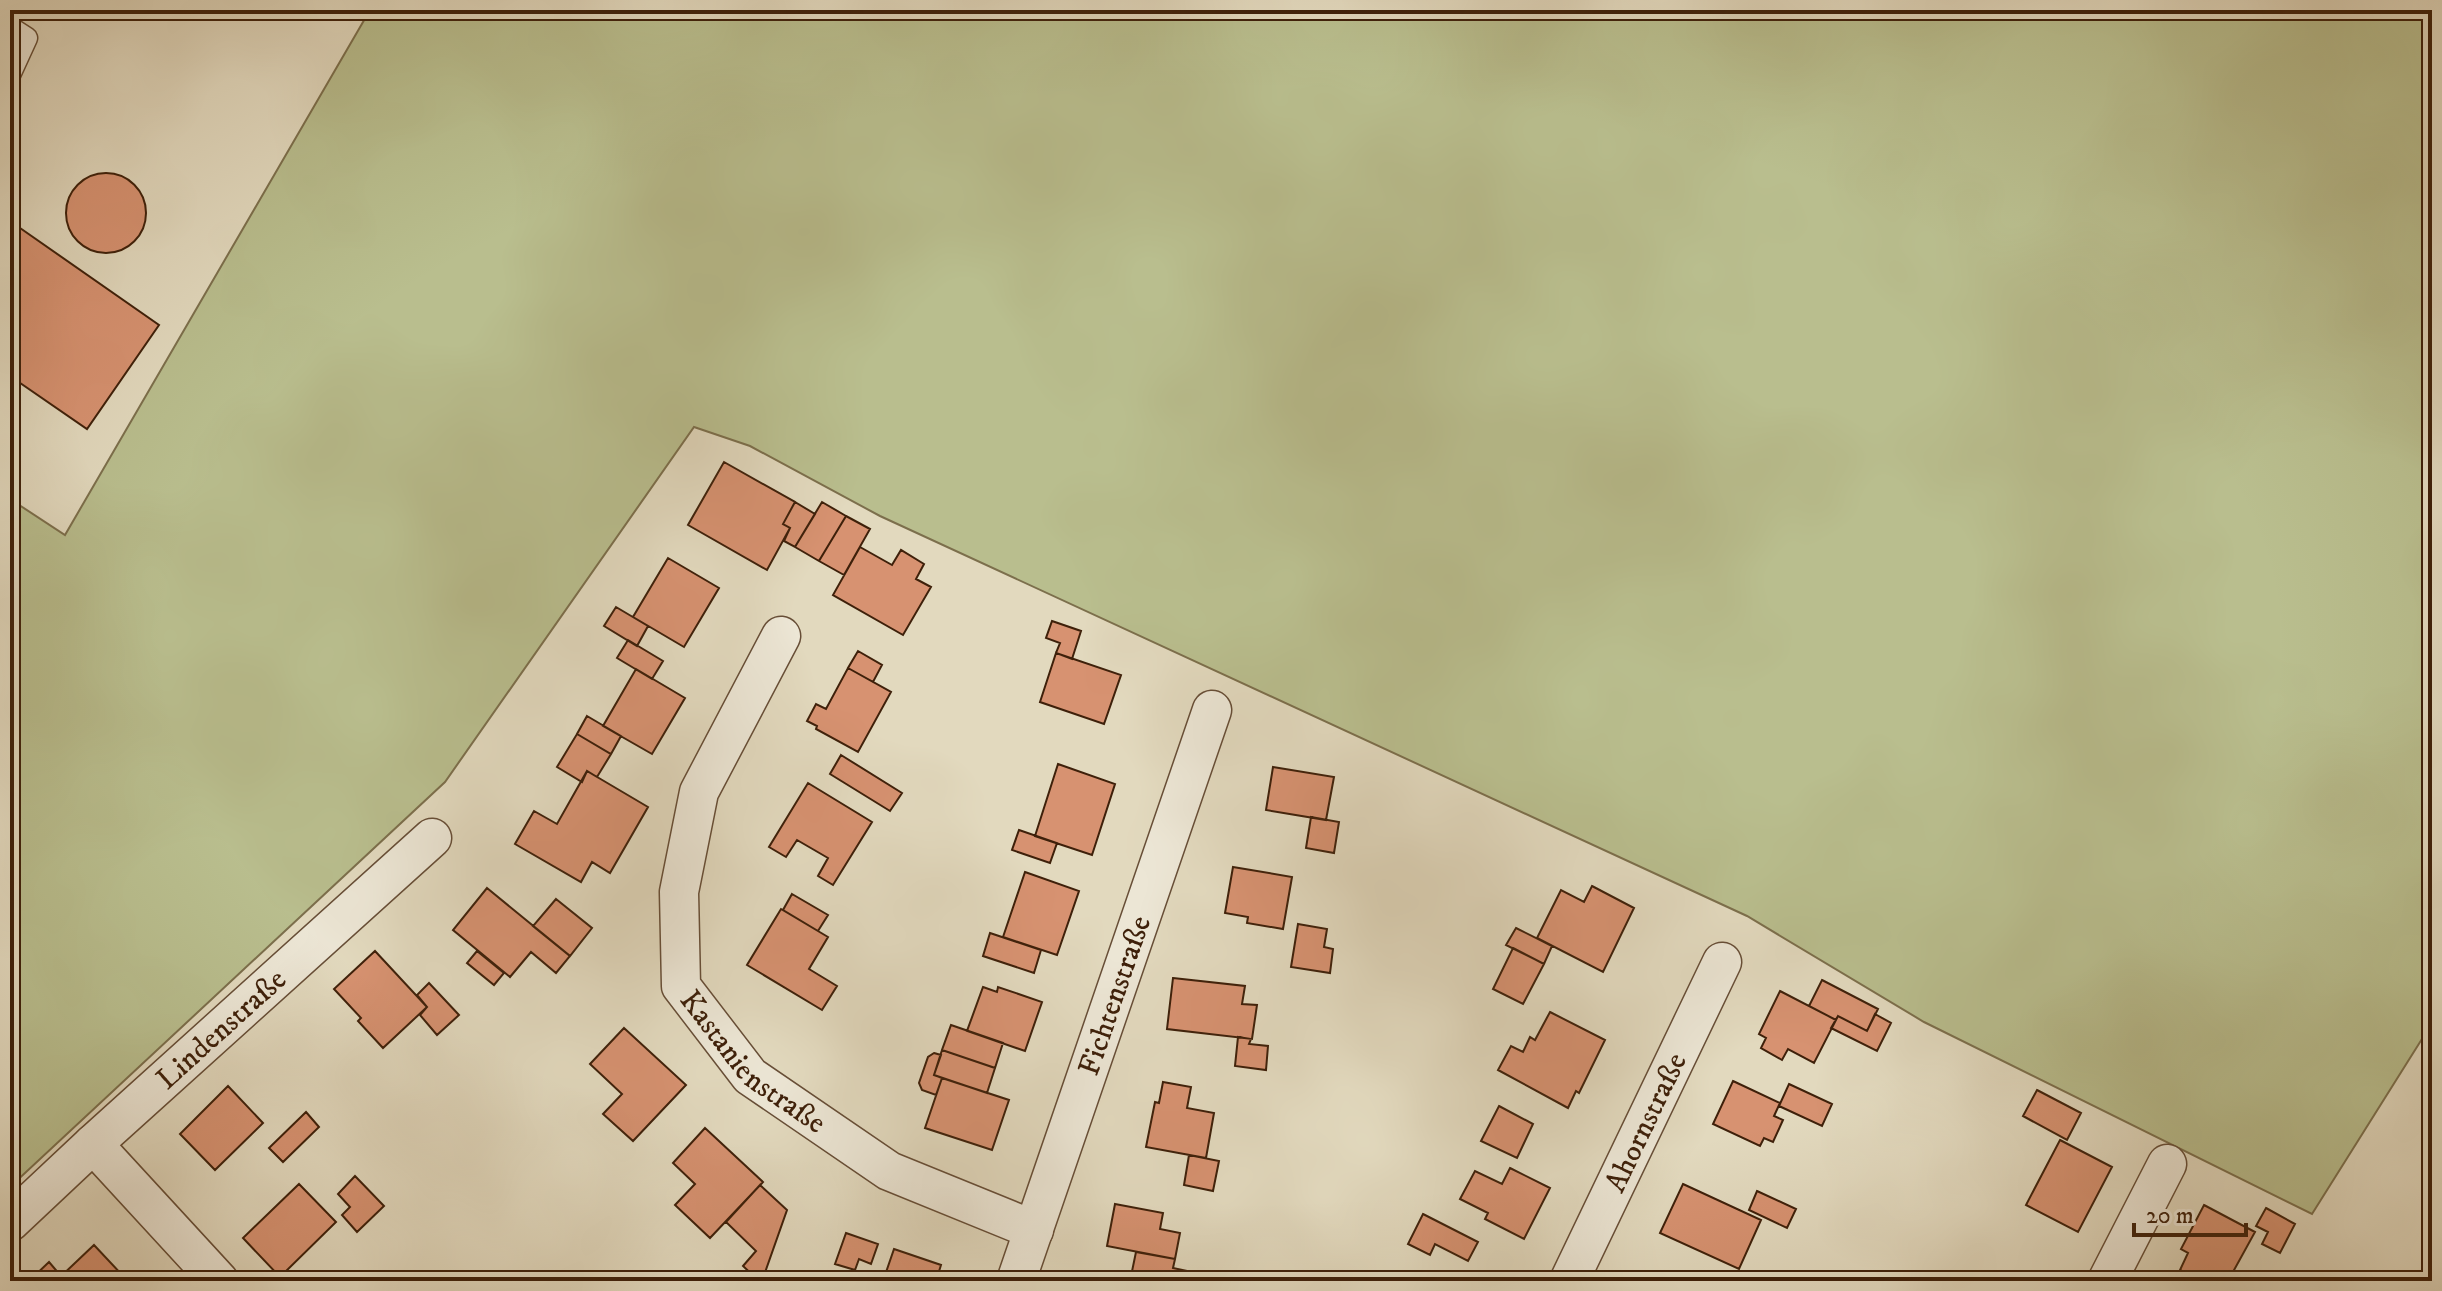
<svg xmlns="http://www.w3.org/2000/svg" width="2442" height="1291" font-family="'IM FELL DW Pica',serif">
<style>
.green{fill:#b9be8e;stroke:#7c6f4c;stroke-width:2}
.building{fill:#d79271;stroke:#3e200a;stroke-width:2}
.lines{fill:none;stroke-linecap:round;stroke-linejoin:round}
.service-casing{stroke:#674e37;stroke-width:23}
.minor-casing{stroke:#674e37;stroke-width:41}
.service{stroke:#ece6d5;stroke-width:20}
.minor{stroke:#ece6d5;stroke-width:38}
.labels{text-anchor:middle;stroke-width:7;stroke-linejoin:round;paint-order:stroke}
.street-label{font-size:30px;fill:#3e200a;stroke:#ece6d5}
</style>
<rect width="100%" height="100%" fill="#e2d9be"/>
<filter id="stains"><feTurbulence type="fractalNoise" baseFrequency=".0025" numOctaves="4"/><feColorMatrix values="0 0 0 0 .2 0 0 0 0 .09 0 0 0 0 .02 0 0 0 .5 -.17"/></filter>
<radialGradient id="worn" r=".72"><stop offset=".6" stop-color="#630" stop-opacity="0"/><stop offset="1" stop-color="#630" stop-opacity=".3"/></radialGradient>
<path class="green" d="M370 10H2432V1023L2312 1214 1924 1022 1747 916 880 516 750 446 694 427 445 782 10 1187V499L65 535Z"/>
<path class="building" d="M66 213a40 40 0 1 1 80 0a40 40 0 1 1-80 0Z
M10 221 159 325 87 429 10 376Z
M724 462 795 502 783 524 790 528 767 570 688 525Z
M795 502 815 514 795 547 784 541 790 528 783 524Z
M822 502 846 516 819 561 795 547Z
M846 516 870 529 844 575 819 561Z
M860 547 892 565 901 550 924 564 916 579 931 587 903 635 833 595Z
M668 558 719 588 684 647 633 617Z
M616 607 648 626 637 646 604 626Z
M1052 621 1081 631 1072 659 1056 653 1060 643 1046 638Z
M628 640 663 661 652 679 617 658Z
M858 651 882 665 873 682 848 668Z
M1056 653 1121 675 1104 724 1040 702Z
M848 668 891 692 858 752 816 729 817 726 807 721 816 704 826 709Z
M636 669 685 698 652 754 603 726Z
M587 716 621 736 611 754 577 734Z
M577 734 611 754 597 777 587 771 582 782 557 767Z
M841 755 902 793 890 811 830 774Z
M1058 764 1115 784 1092 855 1035 836Z
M1273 767 1334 777 1326 820 1266 810Z
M587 771 648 807 610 873 592 862 581 882 515 844 534 811 557 824Z
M808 783 872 822 833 885 818 876 828 858 797 840 786 857 769 847Z
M1311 817 1339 822 1334 853 1306 848Z
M1019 830 1057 843 1050 863 1012 850Z
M1233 867 1292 877 1283 929 1247 923 1248 917 1225 913Z
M1025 872 1079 891 1057 955 1003 937Z
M1592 886 1634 908 1603 972 1537 938 1561 890 1584 902Z
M487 888 570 956 556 973 531 952 510 977 453 930Z
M792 894 828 915 818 931 783 910Z
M556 899 592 928 570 956 533 926Z
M781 909 828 937 809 969 837 986 822 1010 747 965Z
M1298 924 1327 929 1324 947 1333 949 1330 973 1291 967Z
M1516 928 1552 946 1544 964 1506 945Z
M990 933 1041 950 1034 973 983 956Z
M1513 948 1544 964 1523 1004 1493 989Z
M375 951 427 1007 383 1048 358 1021 361 1018 334 989Z
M477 951 504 973 494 985 467 963Z
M1173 978 1245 986 1242 1004 1257 1005 1252 1039 1167 1029Z
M1822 980 1878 1009 1867 1031 1838 1016 1836 1020 1809 1006Z
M429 983 459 1015 437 1035 420 1015 427 1007 417 995Z
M983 987 997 992 998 987 1042 1002 1025 1051 967 1031Z
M1780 991 1836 1020 1814 1063 1788 1049 1782 1060 1761 1048 1766 1038 1759 1034Z
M1550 1012 1605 1040 1579 1093 1576 1091 1568 1108 1498 1070 1511 1046 1523 1052 1530 1037 1535 1040Z
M1875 1014 1891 1023 1877 1051 1831 1028 1838 1016 1867 1031Z
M951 1025 1003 1043 995 1068 942 1050Z
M624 1028 686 1085 633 1141 603 1114 622 1094 590 1064Z
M1238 1037 1251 1039 1249 1044 1268 1046 1266 1070 1235 1066Z
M942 1050 995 1068 987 1093 934 1075Z
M934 1053 941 1055 934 1075 942 1078 936 1095 922 1090 919 1083 928 1057Z
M942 1078 1009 1100 992 1150 925 1128Z
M1733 1081 1780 1103 1774 1116 1783 1120 1773 1142 1764 1138 1760 1146 1713 1124Z
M1163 1082 1191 1087 1187 1108 1214 1113 1206 1158 1146 1147 1155 1102 1159 1103Z
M1789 1084 1832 1104 1822 1126 1779 1106Z
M228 1086 263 1123 215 1170 180 1134Z
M2037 1090 2081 1113 2067 1140 2023 1116Z
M1499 1106 1533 1124 1517 1158 1481 1141Z
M306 1112 319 1127 283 1162 269 1148Z
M705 1128 763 1182 710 1238 675 1205 695 1184 673 1163Z
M2060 1140 2112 1167 2078 1232 2026 1205Z
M1189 1155 1219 1161 1213 1191 1184 1185Z
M1510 1168 1550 1188 1524 1239 1485 1219 1488 1213 1460 1199 1475 1171 1502 1184Z
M355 1176 384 1206 357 1232 342 1215 350 1207 338 1194Z
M299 1184 336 1222 280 1277 243 1238Z
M1683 1184 1761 1220 1739 1269 1660 1233Z
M760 1185 787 1210 762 1281H759L743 1266 756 1251 726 1222Z
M1757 1191 1796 1209 1787 1228 1749 1210Z
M1115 1204 1163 1213 1160 1229 1180 1233 1175 1259 1107 1246Z
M2204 1205 2255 1232 2228 1281H2202L2180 1270 2188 1253 2181 1249Z
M2266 1208 2295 1224 2280 1253 2262 1244 2268 1232 2256 1226Z
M1423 1214 1478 1242 1468 1261 1435 1244 1430 1255 1408 1244Z
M846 1233 878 1244 871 1264 859 1259 855 1270 835 1264Z
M94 1245 124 1277 120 1281H56Z
M894 1249 941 1265 936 1281H883Z
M1136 1252 1175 1259 1173 1268 1192 1272 1190 1281H1130Z
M49 1262 61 1276 56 1281H29Z"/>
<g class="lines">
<g class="service-casing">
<path id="service" d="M10 27 27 38 10 75"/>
</g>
<g class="minor-casing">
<g id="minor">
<path id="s1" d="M781 636 699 792 679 892 681 986 750 1076 889 1171 1034 1230"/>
<path d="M93 1144 219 1281"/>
<path id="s2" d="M10 1222 93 1144 432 838"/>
<path id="s3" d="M1016 1281 1212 710"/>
<path id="s4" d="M1569 1281 1722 962"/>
<path d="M2107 1281 2167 1164"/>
</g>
</g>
<use href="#service" class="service"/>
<use href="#minor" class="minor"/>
</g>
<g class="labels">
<g class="street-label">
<text dy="10" stroke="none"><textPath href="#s3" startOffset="302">Fichtenstraße</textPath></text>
<text dy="10" stroke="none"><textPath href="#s2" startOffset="286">Lindenstraße</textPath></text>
<text dy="10" stroke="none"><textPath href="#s1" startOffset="478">Kastanienstraße</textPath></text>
<text dy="10" stroke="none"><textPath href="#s4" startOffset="176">Ahornstraße</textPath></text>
</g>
</g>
<rect width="2442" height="1291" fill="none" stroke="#e2d9be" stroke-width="40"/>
<rect x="12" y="12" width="2418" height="1267" fill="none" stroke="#3e200a" stroke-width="4"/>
<rect x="20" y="20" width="2402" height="1251" fill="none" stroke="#3e200a" stroke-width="2"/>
<path d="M2134 1223v12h112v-12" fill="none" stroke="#3e200a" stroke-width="4"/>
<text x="2146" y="1223" font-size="24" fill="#3e200a" stroke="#ece6d5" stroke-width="6" paint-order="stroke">20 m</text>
<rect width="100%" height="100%" filter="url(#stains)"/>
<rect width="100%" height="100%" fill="url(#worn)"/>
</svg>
